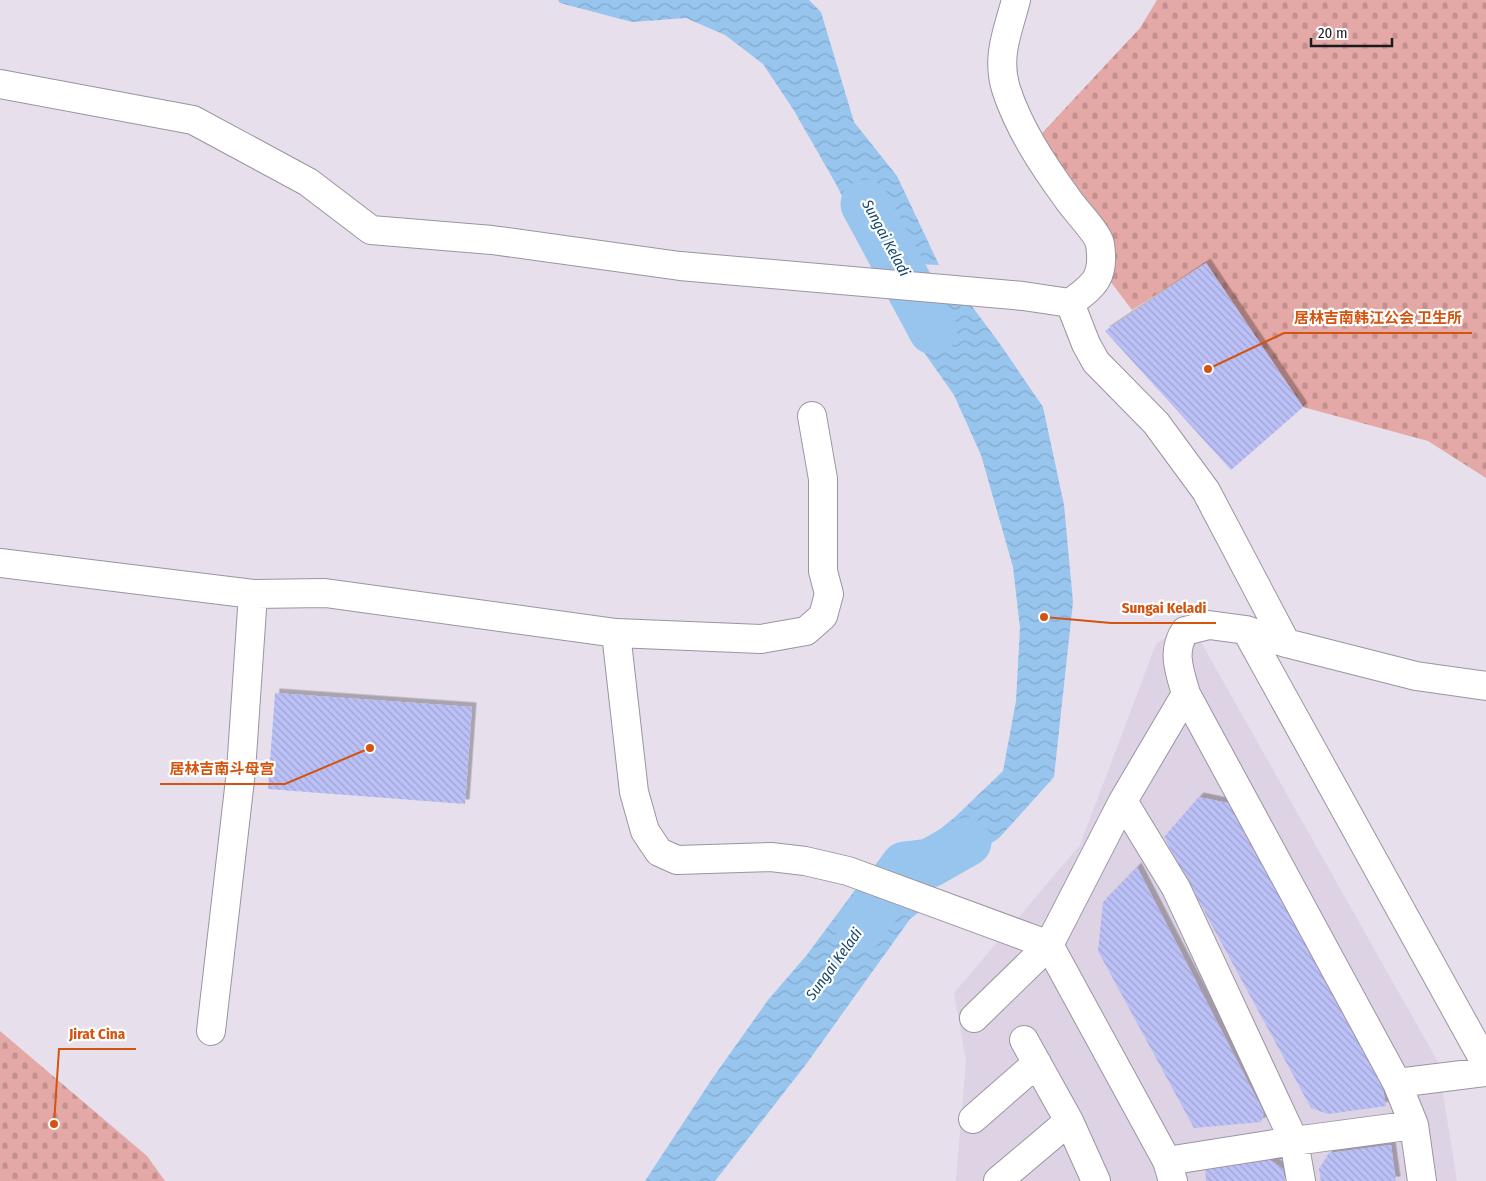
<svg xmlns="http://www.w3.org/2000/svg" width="1486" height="1181" font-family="'Fira Sans Condensed','Noto Sans SC',sans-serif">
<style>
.built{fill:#ded2e5}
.cemetery{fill:url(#cemetery-stones)}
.water{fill:url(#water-waves)}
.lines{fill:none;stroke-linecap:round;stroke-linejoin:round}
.river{stroke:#97c5ee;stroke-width:49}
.building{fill:url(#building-back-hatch);filter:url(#shadow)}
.minor-casing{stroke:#9b94a0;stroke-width:30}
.minor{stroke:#fff;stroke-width:28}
.labels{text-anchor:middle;stroke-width:4.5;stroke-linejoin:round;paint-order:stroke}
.water-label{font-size:15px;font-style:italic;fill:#13466d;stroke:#fff}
.leader{fill:none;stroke:#d4530e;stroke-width:2}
.callout-dot{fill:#d4530e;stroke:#fff;stroke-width:2}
.callout-label{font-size:15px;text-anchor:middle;font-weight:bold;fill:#d4530e;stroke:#fff;stroke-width:4.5;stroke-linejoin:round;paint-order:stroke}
</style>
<defs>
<pattern id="cemetery-stones" width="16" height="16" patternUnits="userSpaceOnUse" patternTransform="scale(1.25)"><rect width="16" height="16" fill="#e4a8a6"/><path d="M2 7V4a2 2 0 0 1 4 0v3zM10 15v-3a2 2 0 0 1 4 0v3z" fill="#c3908e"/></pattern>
<pattern id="water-waves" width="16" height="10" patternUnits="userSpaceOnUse" patternTransform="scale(1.25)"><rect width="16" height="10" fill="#97c5ee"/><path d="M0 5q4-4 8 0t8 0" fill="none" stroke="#82a9cc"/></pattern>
<pattern id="building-back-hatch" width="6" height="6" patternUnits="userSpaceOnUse" patternTransform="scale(1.25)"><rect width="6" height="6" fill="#bbc0f6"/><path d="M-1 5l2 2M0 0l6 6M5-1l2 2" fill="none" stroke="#a0a4d2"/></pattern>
<filter id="shadow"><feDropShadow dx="4.5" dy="-4.5" stdDeviation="0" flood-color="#0004"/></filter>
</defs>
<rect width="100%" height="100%" fill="#e7dfec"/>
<path class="built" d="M1189 621 1438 1062 1457 1181H956L966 1061 954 993 1080 845 1156 644Z"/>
<path class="cemetery" d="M1157 0H1486V478L1428 441 1303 407 1206 263 1132 310 1101 269 1031 145 1140 28Z
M0 1031 147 1156 165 1181H0Z"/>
<path class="water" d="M558 0H809L821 12 854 122 897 176 939 265 875 262 836 184 793 109 763 64 725 35 686 18 632 22 560 3Z
M893 298 968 301 1000 344 1043 407 1064 505 1073 602 1054 777 999 838 935 881 890 858 918 847 955 817 1003 771 1016 701 1020 628 1013 567 981 455 954 395 923 351Z
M861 882 922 910 910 919 807 1063 715 1181H645L712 1079 768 1000 806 956Z"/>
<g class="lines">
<path class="river" d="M865 204 933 330
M860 928 905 866 930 863 967 842"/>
</g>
<path class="building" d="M1206 263 1303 407 1231 470 1105 331Z
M275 693 472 707 465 804 268 789Z
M1199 797 1228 803 1382 1083 1386 1106 1328 1114 1311 1108 1164 837Z
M1137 867 1264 1113 1261 1122 1194 1128 1098 951 1103 902Z
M1391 1145 1396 1181H1321L1319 1169 1329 1153Z
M1267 1158 1283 1169 1285 1181H1206L1205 1168Z"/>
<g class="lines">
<g class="minor-casing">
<path id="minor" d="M0 84 193 120 308 182 371 230 492 240 680 266 1023 296 1070 303C1095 285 1105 277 1100 244 1098 233 1074 209 1067 198 1043 165 1019 129 1006 89 996 56 1008 31 1016 0
M1070 303 1086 344 1096 362 1156 423 1206 491 1286 643
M0 563 253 594 325 593 616 633 761 639 806 631 823 616 829 594 823 571V479L812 416
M1246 630 1486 1064
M616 633 634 792 645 831 659 852 677 860 771 857 805 861 848 871 1049 945 1167 1161 1173 1181
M1123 801 1176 888 1294 1141 1301 1181
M974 1018 1049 945 1123 801 1186 694
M211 1031 241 771 253 594
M1024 1040 1069 1121
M1397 1083 1486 1072
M973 1119 1037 1063
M1167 1161 1294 1141 1414 1125
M998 1181 1069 1121 1096 1181
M1422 1181 1414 1125 1397 1083 1186 694C1180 672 1171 652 1185 631L1209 625 1246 630 1286 643 1416 676 1486 686"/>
</g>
<use href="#minor" class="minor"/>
</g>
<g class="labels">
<g class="water-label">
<text transform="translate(886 238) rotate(62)" y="5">Sungai Keladi</text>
<text transform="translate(834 964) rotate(-54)" y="5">Sungai Keladi</text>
</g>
</g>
<path class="leader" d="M1208 369L1284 333H1472M1044 617L1111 623H1216M370 748L285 784H160M54 1124L59 1049H136"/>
<g class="callout-dot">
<circle cx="1208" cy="369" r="5"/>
<circle cx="1044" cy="617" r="5"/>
<circle cx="370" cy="748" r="5"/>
<circle cx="54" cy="1124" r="5"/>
</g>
<g class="callout-label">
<text x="1378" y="323">居林吉南韩江公会 卫生所</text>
<text x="1164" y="613">Sungai Keladi</text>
<text x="222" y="774">居林吉南斗母宫</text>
<text x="97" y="1039">Jirat Cina</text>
</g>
<path d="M1311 38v8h81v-8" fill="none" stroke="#1d1a1f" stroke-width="2.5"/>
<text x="1318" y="38" font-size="15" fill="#1d1a1f" stroke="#ffffff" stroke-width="4" paint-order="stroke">20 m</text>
</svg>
